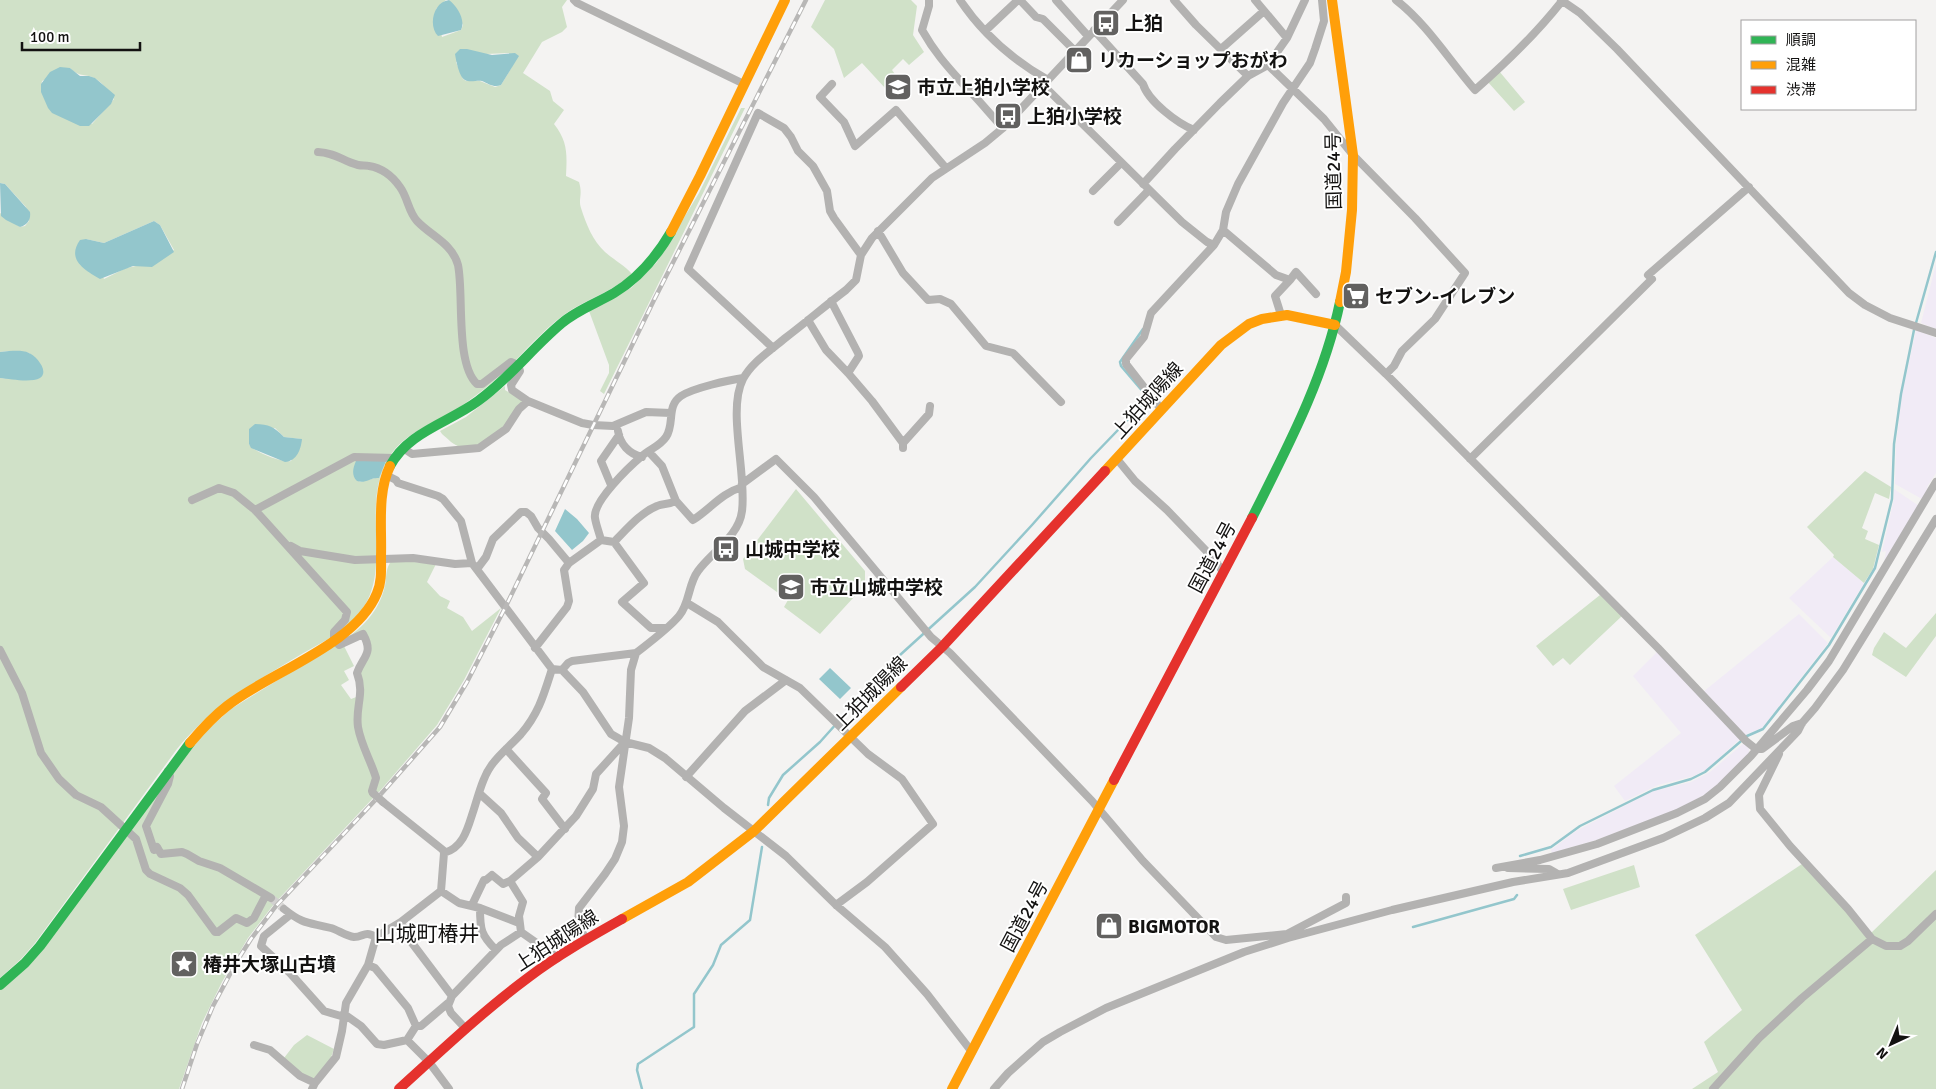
<svg xmlns="http://www.w3.org/2000/svg" width="1936" height="1089" font-family="Signika,'Noto Sans JP',sans-serif">
<style>
.industrial{fill:#f1ebf6}
.green{fill:#d0e1c8;fill-rule:evenodd}
.water{fill:#93c6cc}
.lines{fill:none;stroke-linecap:round;stroke-linejoin:round}
.stream{stroke:#93c6cc;stroke-width:2.5}
.street-tunnel{stroke:#d2d1d0;stroke-width:8;stroke-dasharray:8 4;stroke-linecap:butt}
.street{stroke:#b3b2b1;stroke-width:8}
.fast{stroke:#30b455;stroke-width:10}
.slow{stroke:#ff9f0a;stroke-width:10}
.jam{stroke:#e5322d;stroke-width:10}
.rail-casing{stroke:#b8b7b6;stroke-width:4.5}
.rail{stroke:#fff;stroke-width:2.5;stroke-dasharray:8;stroke-linecap:butt}
.street-bridge{stroke:#b3b2b1;stroke-width:8}
.labels{text-anchor:middle;stroke-width:4;stroke-linejoin:round;paint-order:stroke}
.poi-label{font-size:19px;font-weight:bold;fill:#131211;stroke:#fff;text-anchor:start}
.street-label{font-size:19px;fill:#131211;stroke:#fff}
.quarter-label{font-size:21px;fill:#131211;stroke:#fff}
</style>
<rect width="100%" height="100%" fill="#f4f3f2"/>
<path class="industrial" d="M1936 264V329L1921 323Z
M1916 330 1936 338V473L1927 487 1929 489 1922 499 1895 484 1896 445 1902 395Z
M1894 489 1919 506 1884 561 1886 551 1882 552 1894 499Z
M1833 557 1864 583 1831 638 1789 598Z
M1799 614 1828 643 1762 728 1745 735 1703 692Z
M1658 651 1740 739 1707 769 1694 776 1658 785 1625 801 1614 786 1681 733 1633 676Z
M1744 743 1749 748V754L1717 786 1704 795 1679 809 1596 840 1552 853 1551 850 1576 831 1653 791 1691 782 1710 772Z"/>
<path class="green" d="M0 0H446L436 9 442 37 461 30 463 25 449 0H567L562 7 567 27 562 32 542 42 523 73 550 91 553 101 564 110 554 124C568 142 567 154 566 176L579 182C583 195 578 199 581 208 586 224 593 241 605 252 614 260 624 265 632 274 611 293 583 300 561 317 530 341 507 374 475 396 467 402 459 408 450 413 428 426 404 434 390 456 357 505 398 574 355 618 339 635 315 646 295 658 248 686 213 706 177 749L35 943 21 959 0 978V378L28 380 30 353 9 351 0 352V213L20 227 25 226 29 221 26 207 5 184 0 183ZM509 53 512 67 501 85 495 87 480 81H466L463 79 456 62 486 54ZM70 68C77 76 83 74 92 77 102 81 108 91 114 99L92 124 41 88 42 81ZM154 221 160 225 174 250 136 266 126 268 104 279 86 239 104 243ZM275 428 284 437 301 439 291 461C283 463 253 452 249 444L250 436ZM386 461 379 477 360 482 354 476Z
M825 0H911L917 6 913 35 924 52 909 65 903 59 892 70 897 77 885 88 862 63 844 78 834 49 811 27Z
M1499 71 1525 102 1514 111 1487 81Z
M741 108H745L604 394 600 391 609 373V365L589 311 631 288 657 262 699 193Z
M505 386V390L524 401C510 420 487 451 461 447 454 446 447 438 442 434L440 431 466 417Z
M1865 471 1891 487 1889 499 1875 493 1862 528 1868 531 1865 539 1879 545 1873 569 1864 583 1833 557 1834 555 1807 527Z
M796 489 865 571V585L820 634 784 607 788 600 745 569 743 559Z
M392 560 436 564 427 582 440 596 450 601 447 608 463 617 472 631 501 608 464 680 437 725 379 792H375L378 779 361 732 359 673 369 656 364 632 342 641C363 628 379 611 385 586 387 575 385 569 392 560Z
M1600 595 1622 616 1570 665 1563 658 1553 666 1536 646Z
M1936 613V636L1906 677 1872 655 1874 648 1884 632 1906 648Z
M333 646H344L354 666 344 671 349 680 341 685 351 699 359 696 356 715 375 778 374 797 274 904 248 938 222 982 202 1023 179 1089H0V990L28 966 185 755 205 732 231 709Z
M1802 864 1871 933 1936 870V1089H1692L1718 1072 1704 1042 1742 1010 1695 935Z
M1634 865 1640 887 1571 910 1563 889Z
M307 1035 334 1049 329 1063 312 1080 301 1075 284 1058 294 1045Z"/>
<path class="water" d="M449 0C457 6 466 20 461 30L438 36C428 26 433 2 449 0Z
M460 49H467L492 55 515 53 519 56 501 85C494 88 489 84 482 81 477 80 470 83 465 80 459 77 456 60 455 54Z
M60 67 70 68 80 76H89L95 78 115 95 111 104 89 126H80L52 113 48 108 41 92V84L50 72Z
M0 183 5 184 30 212C31 219 28 225 20 227L6 220 1 216Z
M154 221 160 225 174 252 152 267 133 266 100 279C85 270 66 260 80 240L86 239 104 243Z
M9 351C15 351 23 350 29 353 35 355 50 371 40 378 31 383 10 379 0 378V352Z
M255 424C269 424 274 427 284 437L302 439C301 449 297 461 285 462L251 448 249 444V429Z
M356 461H386L379 478C371 477 365 484 357 481 351 475 353 468 356 461Z
M565 509 577 519 589 533 583 541 572 550 555 531Z
M830 668 851 688 840 699 819 679Z"/>
<g class="lines">
<path class="stream" d="M768 805 769 798 783 775 820 742 889 665 975 587 1032 525 1091 458 1144 403V393L1121 366 1120 362 1143 329
M1520 856 1551 847 1580 826 1653 790 1691 779 1705 772 1747 736 1763 729 1829 645 1875 568 1892 499 1894 444 1901 394 1914 330 1936 252
M1413 927 1514 899 1517 895
M642 1089 637 1070 638 1064 694 1027V994L713 965 721 945 750 920 762 847"/>
<path class="street-tunnel" d="M271 898 284 909"/>
<path class="street" d="M574 0 577 3 744 84
M929 0V6L922 30C935 53 947 66 964 85 978 99 990 114 1003 128
M960 0C982 33 1013 60 1048 80
M1020 0 1036 17 1043 19 1075 51
M1056 0 1088 36
M1174 0 1196 25 1248 76
M1255 0 1287 38
M1396 0C1427 24 1449 60 1475 90 1507 62 1536 34 1562 1
M1561 0 1580 13 1617 49 1849 293 1865 305 1890 318 1936 333
M1094 30 1143 84C1148 101 1177 123 1194 130
M985 31 1018 0
M1221 49 1264 11
M1268 65 1324 119 1353 155 1415 218 1465 273 1435 319 1402 351 1394 366 1386 374
M832 84 820 97 844 122 855 146 896 110 946 168
M1043 85 1182 222 1207 242 1214 245
M318 152C337 153 342 161 358 165 362 166 366 165 369 166 382 168 393 177 400 187 408 198 408 211 417 221 431 236 452 243 458 265 464 293 455 364 477 384H482L511 362 518 365 520 371 511 385 512 390 528 401
M1143 184 1175 149 1220 103 1248 76 1268 65 1287 38 1305 0
M1093 191 1121 163
M1118 222 1149 190
M1223 230 1276 275 1290 280 1275 296 1281 315
M878 231 903 273 928 300 940 299 951 304 986 346 1013 353 1061 402
M1290 280 1296 272 1316 294
M831 301 858 353 859 356 848 373
M808 320 826 350 848 373 872 401 903 443
M1335 325 1386 374 1658 648 1746 741 1756 749H1762L1793 726 1802 723
M773 348 688 269 758 113 784 128 791 137 798 151 813 166 827 191 830 211 834 218 861 255
M1161 409 1126 364V359L1144 337 1151 313 1214 245 1223 230 1226 212 1238 184 1283 103 1310 63 1315 49 1324 21 1322 0
M618 431C620 444 629 454 642 457
M403 448 412 454 479 448 506 429 519 409 528 401 582 423 593 425 613 426 646 412 671 413
M903 448V443L929 414 930 406
M649 452 662 466 676 501 693 520C710 509 722 493 742 487
M1117 459 1135 481 1167 510 1214 559 1223 572
M1470 459 1652 279 1648 275 1749 187
M386 475 396 480 398 483 438 496 443 499 461 521 472 563 552 669 562 670 583 692 611 734 625 742 649 748 665 758 724 808 786 856 836 905 885 947 927 994 972 1052
M742 484 776 459 814 497 931 637 950 653 1092 801 1143 861 1216 937 1226 940 1287 934 1346 903V897
M611 485 601 461 619 435
M192 500 219 488 234 493 255 510 347 612 345 620 334 632V640L339 645 363 634C374 654 363 656 357 673 365 694 355 707 358 727 361 745 371 761 376 778L372 791 373 793
M255 510 354 457 395 458
M601 540C599 532 596 525 595 518 592 502 630 466 642 456 650 449 660 446 666 437 675 424 666 406 681 396 693 388 729 380 743 378
M614 542 644 583 622 602 651 628H666
M291 546 300 551 355 560 413 558 455 564 472 563
M477 569 486 557 493 539 521 512H526L531 516 538 528 549 539 569 563
M687 603 718 622 763 667 800 688 868 754 902 779 933 824 867 882 836 905
M535 648 567 607 569 601 564 570 569 563 601 540 614 542C626 530 640 513 657 506 663 503 668 505 676 501
M0 650 22 693 41 753 59 779 76 795 101 807 136 839 146 870 150 874 180 888 188 895 215 932H218L236 918 247 923 254 918 266 895 271 898
M562 670 568 663 572 661 636 653
M506 749 546 793 542 799 565 829
M1779 754 1759 795 1760 809 1790 846 1848 909 1872 939 1886 946H1900L1908 941 1936 914
M168 771 170 776 168 784 146 826 154 850 157 847 161 854 182 852 187 854 199 861 220 868 266 895
M686 777 745 711 786 680
M479 793 501 813 518 838 538 857
M444 853C462 848 467 831 472 815 478 798 482 776 494 762 502 752 512 744 521 734 539 713 544 694 552 669
M1496 868 1540 860 1597 844 1677 813 1705 799 1720 787 1751 756 1807 690 1829 661 1936 482
M1508 868 1549 869 1556 873
M441 891 459 903 480 908 519 923
M472 905 484 880H486L492 875 503 884 510 881
M480 908C480 930 481 935 496 950
M284 909C304 925 308 922 331 928 338 930 346 936 354 937 364 937 364 930 376 937
M290 915 264 936 261 946 290 973 324 1011 341 1016 344 1014 361 1026 377 1044 384 1045 407 1040
M401 922 409 939 452 996 448 1006 451 1013 466 1029
M586 939 578 925 579 908 605 874 615 859 622 842 624 826 619 787 629 718 631 670 636 653C650 642 668 629 679 616 690 603 688 584 698 571 712 552 739 536 742 511 747 474 727 410 743 379 752 362 770 351 784 339 805 323 825 306 846 290L856 280 861 255 872 238 932 178 985 143 1003 128 1123 0
M558 958 521 932 519 916 523 902 510 881 538 857 576 816 593 789 596 774 625 742
M368 965 375 968 408 1008 416 1026 407 1040 429 1062 449 1089
M452 996 501 945 521 932
M416 1026H421L448 1003
M254 1045 270 1050 300 1076 315 1083
M312 1089 315 1083 336 1057 342 1031 346 1003 368 965 376 937 401 922 441 891 444 853 443 850 383 802
M994 1089 1008 1073 1027 1056 1043 1042 1060 1032 1106 1008 1244 952 1288 938 1392 910 1513 882 1568 873 1663 838 1705 818 1729 803 1798 731 1802 723 1815 708 1843 670 1936 519
M1713 1089 1759 1038 1802 998 1872 939"/>
<path class="fast" d="M390 466C408 432 448 423 478 401 509 379 532 348 562 323 577 310 597 303 614 293 639 278 657 256 671 232
M1252 518C1287 448 1324 379 1340 302
M0 985 25 963 40 946 190 743"/>
<path class="slow" d="M1332 0 1353 155 1352 210 1346 272 1340 302
M671 232 700 176 785 0
M1105 471 1221 345 1249 324 1262 319 1287 315 1335 325
M190 743C201 730 214 716 227 706 270 672 356 645 377 593 382 582 381 569 381 556 382 527 377 493 390 466
M622 919 688 882 754 831 901 687
M952 1089 1114 780"/>
<path class="jam" d="M901 687 942 647 1105 471
M1114 780 1252 518
M399 1089C441 1051 483 1011 529 977 558 955 590 937 622 919"/>
<g class="rail-casing">
<path id="rail" d="M182 1089 197 1044 213 1006 237 961 251 939 276 906 381 794 440 727 467 682 505 608 654 300 806 0"/>
</g>
<use href="#rail" class="rail"/>
<path class="street-bridge" d="M373 793 383 802"/>
</g>
<defs>
<g id="bus-square" transform="scale(1.4375)"><rect x="-9" y="-9" width="18" height="18" rx="4" fill="#626160" stroke="#fff"/><path d="M-5-6H5V4H4V6H2V4H-2V6H-4V4H-5ZM-3.5-4V0h7V-4ZM-3.5 1.2v1.5H-2V1.2ZM2 1.2v1.5H3.5V1.2Z" fill="#fff"/></g>
<g id="shop-square" transform="scale(1.4375)"><rect x="-9" y="-9" width="18" height="18" rx="4" fill="#626160" stroke="#fff"/><path d="M-5-2.5h2.3a2.7 3.5 0 0 1 5.4 0H5L5.5 6h-11ZM-1.5-2.5h3a1.5 2.3 0 0 0-3 0Z" fill="#fff"/></g>
<g id="school-square" transform="scale(1.4375)"><rect x="-9" y="-9" width="18" height="18" rx="4" fill="#626160" stroke="#fff"/><path d="M0-5L7-2L0 1L-7-2ZM-4 1L0 2.5L4 1V4Q0 6-4 4Z" fill="#fff"/></g>
<g id="supermarket-square" transform="scale(1.4375)"><rect x="-9" y="-9" width="18" height="18" rx="4" fill="#626160" stroke="#fff"/><path d="M-6-5.5h2.5l.6 2H6L4.5 2H-2.5L-4.4-4H-6ZM-1.5 3.2a1.3 1.3 0 1 0 .1 0ZM3 3.2a1.3 1.3 0 1 0 .1 0Z" fill="#fff"/></g>
<g id="sight-square" transform="scale(1.4375)"><rect x="-9" y="-9" width="18" height="18" rx="4" fill="#626160" stroke="#fff"/><path d="M0-6L1.8-2.2L6-1.7L2.9 1.2L3.7 5.4L0 3.3L-3.7 5.4L-2.9 1.2L-6-1.7L-1.8-2.2Z" fill="#fff"/></g>
</defs>
<g fill-rule="evenodd">
<use href="#bus-square" x="1106" y="23"/>
<use href="#shop-square" x="1079" y="60"/>
<use href="#school-square" x="898" y="87"/>
<use href="#bus-square" x="1008" y="116"/>
<use href="#supermarket-square" x="1356" y="296"/>
<use href="#bus-square" x="726" y="549"/>
<use href="#school-square" x="791" y="587"/>
<use href="#shop-square" x="1109" y="926"/>
<use href="#sight-square" x="184" y="964"/>
</g>
<g class="labels">
<g class="poi-label">
<text x="1125" y="30">上狛</text>
<text x="1098" y="67">リカーショップおがわ</text>
<text x="917" y="94">市立上狛小学校</text>
<text x="1027" y="123">上狛小学校</text>
<text x="1375" y="303">セブン-イレブン</text>
<text x="745" y="556">山城中学校</text>
<text x="810" y="594">市立山城中学校</text>
<text x="1128" y="933">BIGMOTOR</text>
<text x="203" y="971">椿井大塚山古墳</text>
</g>
<g class="street-label">
<text transform="translate(1333 171) rotate(-91)" y="7">国道24号</text>
<text transform="translate(1147 400) rotate(-48)" y="7">上狛城陽線</text>
<text transform="translate(1212 557) rotate(-62)" y="7">国道24号</text>
<text transform="translate(870 693) rotate(-45)" y="7">上狛城陽線</text>
<text transform="translate(1024 916) rotate(-62)" y="7">国道24号</text>
<text transform="translate(556 940) rotate(-33)" y="7">上狛城陽線</text>
</g>
<g class="quarter-label">
<text x="427" y="941">山城町椿井</text>
</g>
</g>
<rect x="1741" y="20" width="175" height="90" fill="#ffffff" stroke="#a1a0a0"/>
<rect x="1751" y="36" width="25" height="8" fill="#30b455" stroke="#a1a0a0"/>
<text x="1786" y="45" font-size="15" fill="#131211">順調</text>
<rect x="1751" y="61" width="25" height="8" fill="#ff9f0a" stroke="#a1a0a0"/>
<text x="1786" y="70" font-size="15" fill="#131211">混雑</text>
<rect x="1751" y="86" width="25" height="8" fill="#e5322d" stroke="#a1a0a0"/>
<text x="1786" y="95" font-size="15" fill="#131211">渋滞</text>
<g transform="translate(1891 1044) rotate(224)" stroke="#ffffff" stroke-width="4" paint-order="stroke">
<path d="M0-4L9 19L0 12L-9 19Z" fill="#131211"/>
<text y="-8" font-size="14" font-weight="bold" text-anchor="middle" fill="#131211">N</text>
</g>
<path d="M22 42v8h118v-8" fill="none" stroke="#131211" stroke-width="2.5"/>
<text x="30" y="42" font-size="15" fill="#131211" stroke="#ffffff" stroke-width="4" paint-order="stroke">100 m</text>
</svg>
